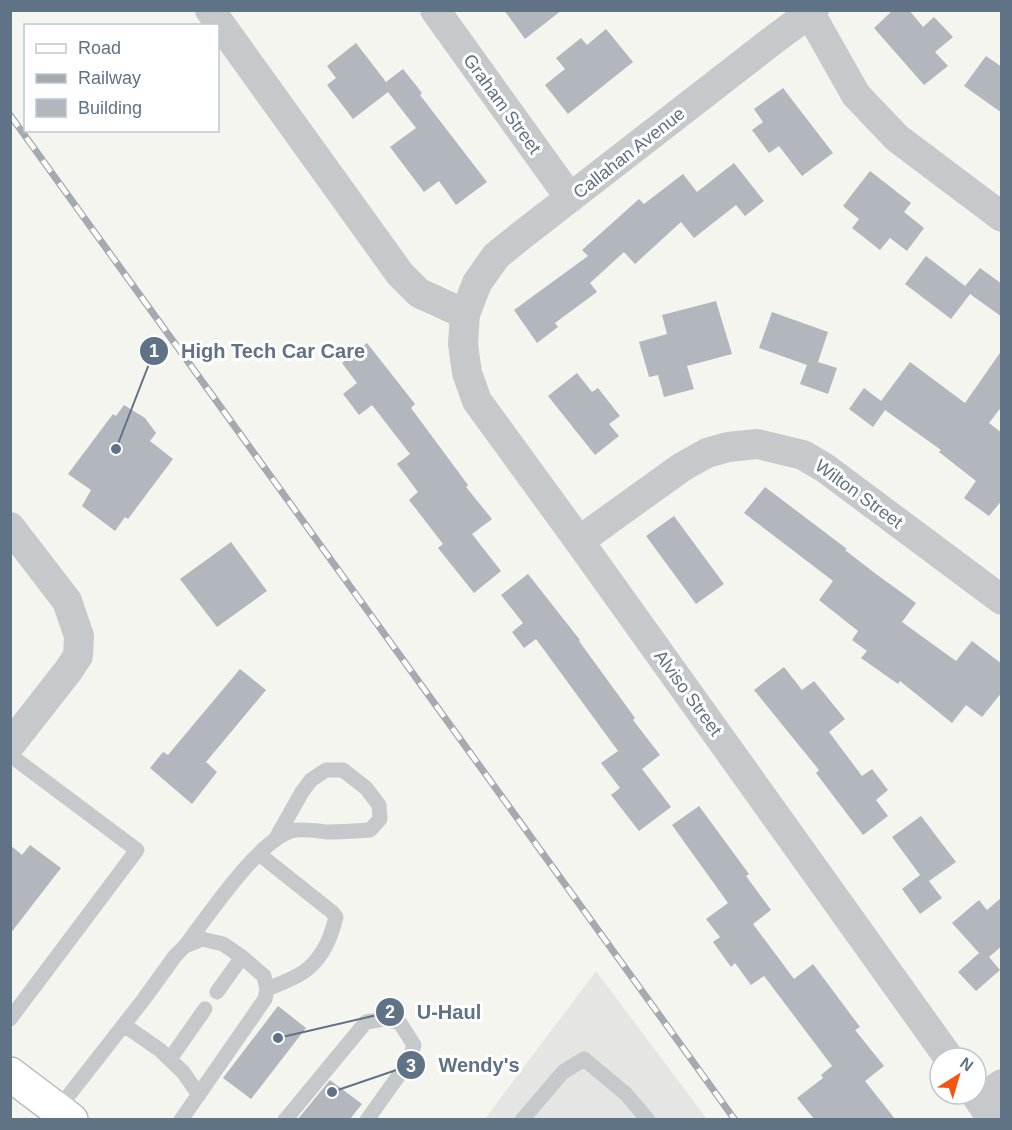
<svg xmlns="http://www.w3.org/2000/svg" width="1012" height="1130" font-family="Helvetica,sans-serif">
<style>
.built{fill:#e5e6e4}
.building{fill:#b1b7bd}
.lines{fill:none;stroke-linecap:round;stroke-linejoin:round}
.primary-casing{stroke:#b6babe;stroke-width:36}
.lane{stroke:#c6c9cc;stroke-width:15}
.street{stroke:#c6c9cc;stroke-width:30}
.primary{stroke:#fff;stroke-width:33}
.rail-casing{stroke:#a5aab1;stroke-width:7}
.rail{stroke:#fff;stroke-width:4.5;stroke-dasharray:14;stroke-linecap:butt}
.labels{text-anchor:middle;stroke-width:6;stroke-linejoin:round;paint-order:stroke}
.street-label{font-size:18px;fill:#607285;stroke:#fff}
.leader{fill:none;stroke:#607285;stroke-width:2}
.callout-dot{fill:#607285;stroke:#fff;stroke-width:2}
.mark-label{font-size:18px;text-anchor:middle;font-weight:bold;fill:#fff}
.callout-label{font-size:20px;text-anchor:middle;font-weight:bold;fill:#607285;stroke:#fff;stroke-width:6;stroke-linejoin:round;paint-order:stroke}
</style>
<rect width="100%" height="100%" fill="#f5f5f0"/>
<path class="built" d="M596 971 707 1119 484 1120Z"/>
<path class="building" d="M504 10H562L525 39Z
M893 10H909L923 27 934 17 953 37 935 52 948 66 924 85 874 28Z
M606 29 633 62 568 114 545 85 565 69 556 58 581 38 587 45Z
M356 43 386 82 403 69 422 93 420 95 487 182 456 205 439 181 424 192 390 147 416 128 388 92 353 119 327 85 336 78 327 66Z
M986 56 1002 67V113L964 86Z
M783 88 833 153 802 176 779 146 769 153 752 130 763 122 754 109Z
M734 163 764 201 745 216 736 205 694 238 681 222 635 264 624 252 590 283 597 292 555 323 558 327 537 343 514 310 588 256 582 250 639 199 644 204 683 174 697 192Z
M870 171 911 203 904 212 924 228 907 251 890 238 880 250 852 228 859 219 843 206Z
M926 256 965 286 980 268 1002 284V317L970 294 951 319 905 284Z
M716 301 732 354 687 366 694 389 664 397 658 375 649 377 639 342 667 334 662 315Z
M772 312 828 332 818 362 837 368 828 394 800 384 807 365 759 348Z
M367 343 415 404 411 408 468 485 466 487 492 519 472 534 501 571 474 593 438 548 443 544 409 500 418 492 397 464 410 454 372 405 359 415 343 394 357 383 342 363Z
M1002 350V406L989 423 1002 433V500L989 516 964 498 976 481 939 452 941 450 885 410 873 427 849 409 864 388 881 401 910 362 965 403Z
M577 373 592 392 598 388 620 416 609 424 619 436 595 455 548 396Z
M124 405 145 418 156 433 150 441 173 459 128 519 125 517 115 531 82 506 91 490 68 474 113 414 116 416Z
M765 487 847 549 845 550 876 574 916 603 902 622 956 661 972 641 1002 664V692L982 717 966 705 952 723 900 681 898 684 861 658 867 651 852 640 858 631 819 600 833 581 744 513Z
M674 516 724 584 696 604 646 536Z
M231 542 267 591 217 627 180 579Z
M528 574 580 640 579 641 635 718 633 720 660 755 642 769 671 807 639 831 611 795 620 788 601 763 618 751 536 639 524 648 512 632 523 623 501 595Z
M784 667 802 690 814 681 845 719 829 732 862 776 872 769 888 790 876 800 888 816 863 835 816 773 819 770 754 690Z
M240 669 266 690 206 762 217 772 192 804 150 768 163 752 168 755Z
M699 806 749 874 746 876 771 910 753 924 794 979 813 964 860 1027 855 1030 884 1066 865 1081 895 1119H814L797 1098 823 1078 821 1075 832 1066 764 976 751 985 735 963 731 967 713 942 720 937 706 919 728 903 672 825Z
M921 816 956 862 929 881 942 898 920 914 902 889 920 875 892 837Z
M10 845 22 855 30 845 61 868 10 934Z
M1002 897V946L989 957 1000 970 976 991 958 972 979 953 952 923 979 900 987 910Z
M278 1006 306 1028 251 1099 223 1078Z
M330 1080 362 1104 350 1119H298Z"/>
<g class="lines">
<g class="primary-casing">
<path id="primary" d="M10 1074 71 1120"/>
</g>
<path class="lane" d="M10 755 137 850 10 1019
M259 854 332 912 336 917C331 938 321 961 302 973 291 980 279 984 267 989
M185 946C208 916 257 842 291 831 300 828 318 831 328 832 342 832 356 831 370 830L380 819 379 805 366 788 343 770H326L311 780 302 792 275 840
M217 992 242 957
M124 1025 160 1050 183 1072 199 1095
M170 1059 205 1009
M58 1109 144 999 175 956 185 946 202 939 223 944 242 957 264 976 267 989 265 999 181 1120
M285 1120 366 1022 385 1019 400 1023 414 1045 409 1061 367 1120
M522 1120 563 1072 584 1059 626 1094 648 1120"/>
<path class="street" d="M210 10 400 274 419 293 465 314
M435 10 570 198
M808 10 856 95 897 138 1002 217
M814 10 776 38 522 235 496 256 477 283 465 314 463 344 467 373 477 401 579 541 949 1058
M10 527 67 601 79 636 78 656 68 671 10 745
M579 541 682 467 707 453 728 447 757 444 803 455 825 468 1002 600
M975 1094 993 1120
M980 1100 1002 1084"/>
<use href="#primary" class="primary"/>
<g class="rail-casing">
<path id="rail" d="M10 115 735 1120"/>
</g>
<use href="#rail" class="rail"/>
</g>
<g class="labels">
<g class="street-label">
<text transform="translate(502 104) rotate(54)" y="6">Graham Street</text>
<text transform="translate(629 153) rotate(-38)" y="6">Callahan Avenue</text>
<text transform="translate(859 494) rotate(36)" y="6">Wilton Street</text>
<text transform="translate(688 693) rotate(54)" y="6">Alviso Street</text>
</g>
</g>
<path class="leader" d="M116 449L154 351M278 1038L390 1012M332 1092L411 1065"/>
<g class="callout-dot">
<circle cx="116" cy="449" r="6"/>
<circle cx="278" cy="1038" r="6"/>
<circle cx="332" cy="1092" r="6"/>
<circle cx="154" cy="351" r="15"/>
<circle cx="390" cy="1012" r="15"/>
<circle cx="411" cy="1065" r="15"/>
</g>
<g class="mark-label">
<text x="154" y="357">1</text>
<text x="390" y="1018">2</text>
<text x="411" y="1072">3</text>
</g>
<g class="callout-label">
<text x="273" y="358">High Tech Car Care</text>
<text x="449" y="1019">U-Haul</text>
<text x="479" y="1072">Wendy's</text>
</g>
<rect width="1012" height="1130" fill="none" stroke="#607285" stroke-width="24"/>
<rect x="24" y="24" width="195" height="108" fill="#ffffff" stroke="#bfc7ce" stroke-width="1.5"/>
<rect x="36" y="44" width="30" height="9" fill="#ffffff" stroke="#bfc7ce" stroke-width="1.5"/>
<text x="78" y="54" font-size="18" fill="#607285">Road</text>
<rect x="36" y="74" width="30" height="9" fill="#a5aab1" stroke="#bfc7ce" stroke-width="1.5"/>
<text x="78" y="84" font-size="18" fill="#607285">Railway</text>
<rect x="36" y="99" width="30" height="18" fill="#b1b7bd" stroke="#bfc7ce" stroke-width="1.5"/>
<text x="78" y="114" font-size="18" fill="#607285">Building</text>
<g transform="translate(958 1076) rotate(37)"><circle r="28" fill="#ffffff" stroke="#bfc7ce" stroke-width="1.5"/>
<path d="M0-4.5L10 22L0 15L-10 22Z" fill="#f55510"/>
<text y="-9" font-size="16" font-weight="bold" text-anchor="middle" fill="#607285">N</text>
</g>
</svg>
